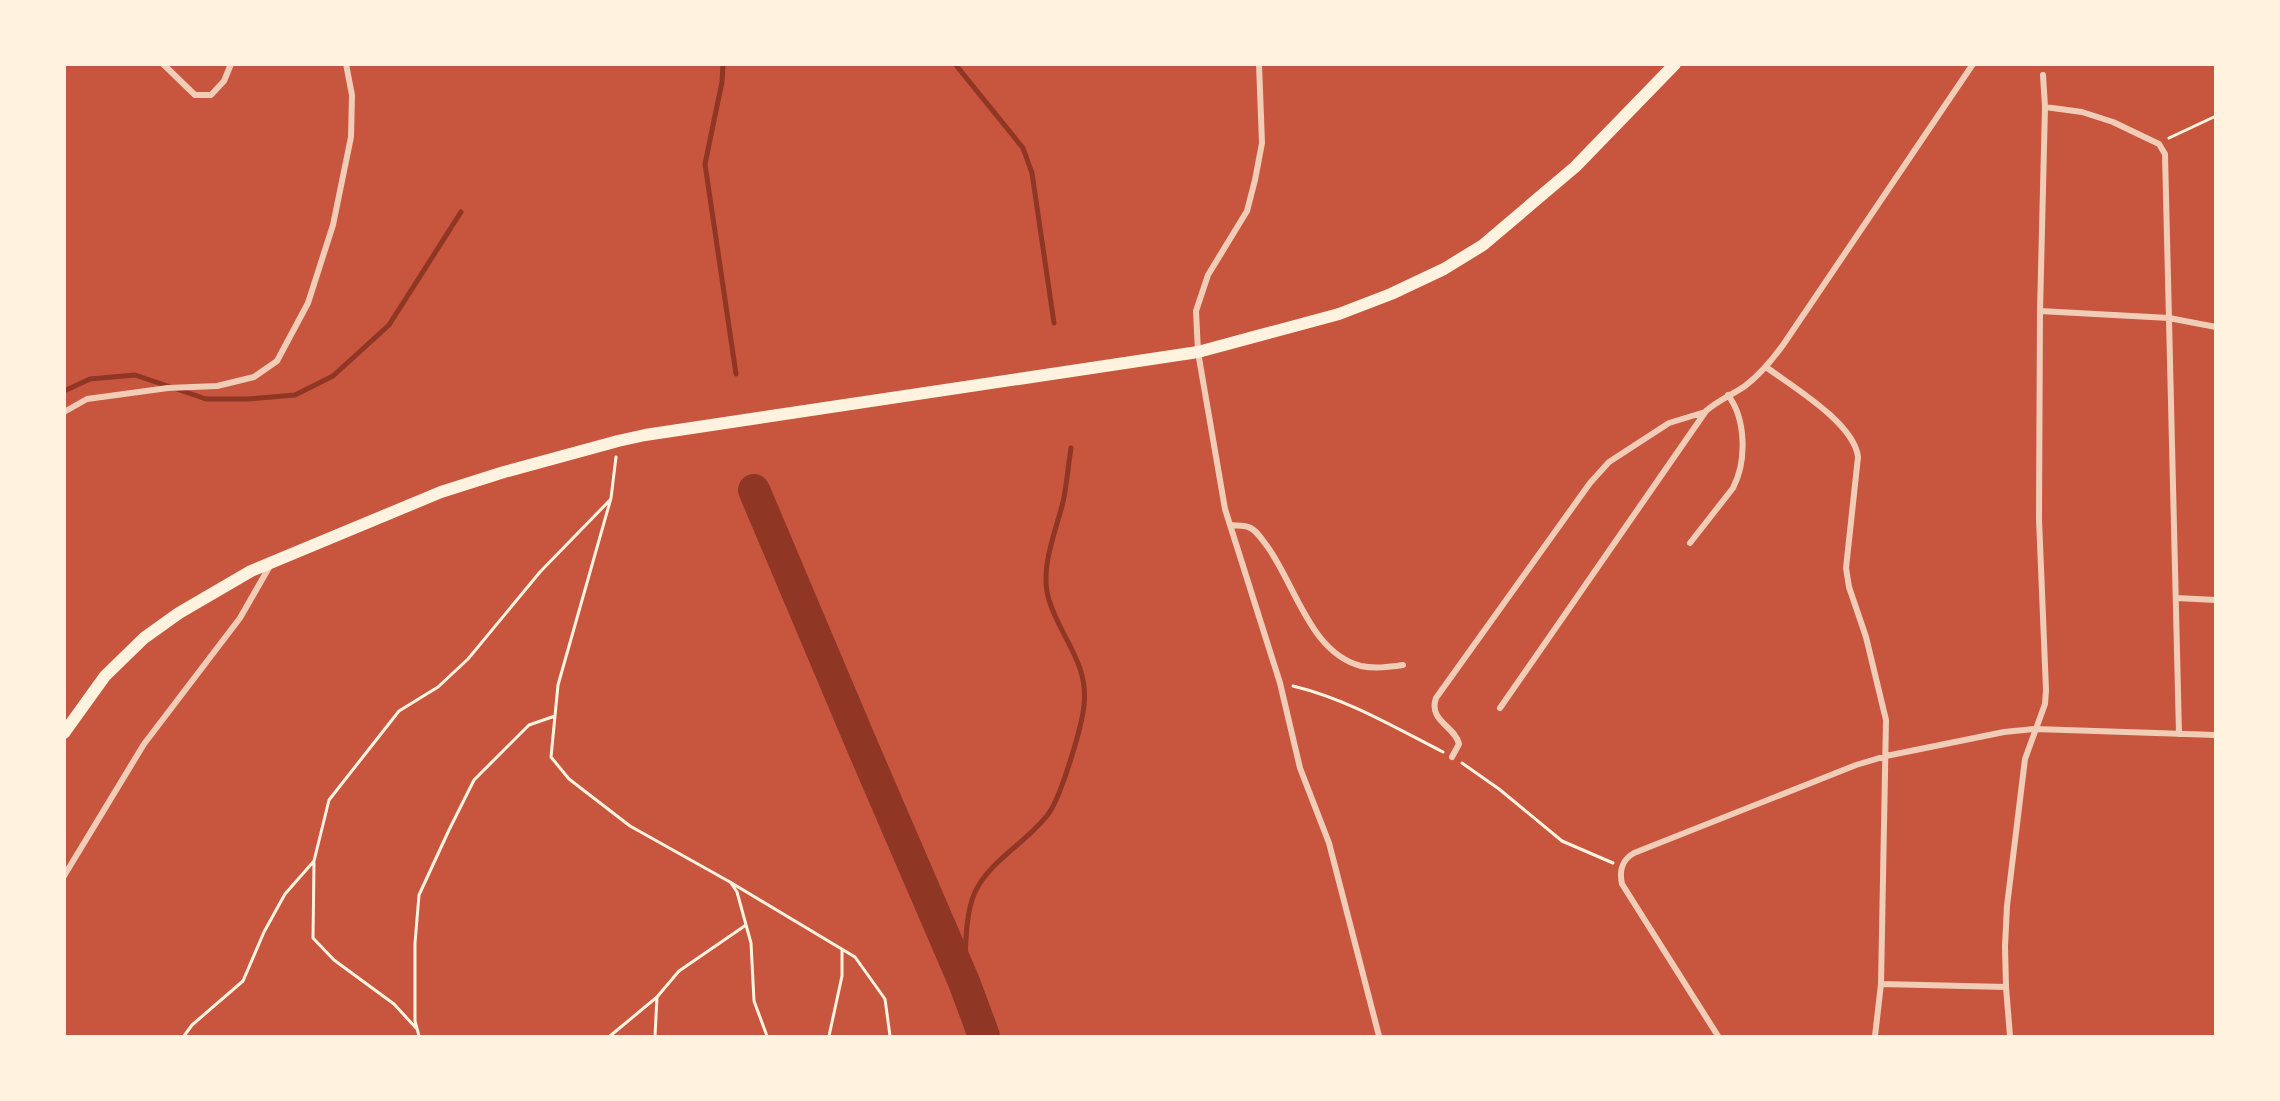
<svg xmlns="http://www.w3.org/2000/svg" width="2280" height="1101" font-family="'Noto Sans',sans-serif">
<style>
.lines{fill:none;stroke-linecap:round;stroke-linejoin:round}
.stream{stroke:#8f3625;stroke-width:5}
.river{stroke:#8f3625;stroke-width:32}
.path{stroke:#fff3e0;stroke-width:3}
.minor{stroke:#f1ccb7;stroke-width:6}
.secondary{stroke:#fff3e0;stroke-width:12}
</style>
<rect width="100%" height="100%" fill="#c8553d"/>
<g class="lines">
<path class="stream" d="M723 64 722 82 705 164 736 374
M955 64 1023 148 1032 173 1054 323
M64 391 90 379 135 375 206 399H248L295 395 333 376 389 325 461 212
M964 982C966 955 964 916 975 892 991 859 1028 842 1049 813 1061 796 1082 727 1084 705 1089 663 1060 637 1049 600 1039 569 1056 531 1063 502 1067 484 1068 466 1071 448"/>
<path class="river" d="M754 490 864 750 964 982 984 1036"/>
<path class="path" d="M2169 138 2216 116
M616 457 611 498 558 685 551 757 569 779 630 826 730 882 855 957 885 999 890 1036
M1293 686C1347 699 1394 727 1443 752
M1462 763 1499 789 1562 841 1613 863
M314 863 313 938 334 960 394 1004 416 1028
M731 883 737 892 751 943 754 1001 767 1036
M184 1036 192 1025 243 981 264 932 285 894 314 861 329 800 362 758 399 711 438 687 468 659 540 572 610 500
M419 1036 415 1021V943L419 895 449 830 474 780 529 725 555 716
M610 1036 657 997 679 971 746 925
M655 1036 657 997
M829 1036 842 976V950"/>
<path class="minor" d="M163 64 195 95H211L224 81 231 64
M1259 64 1262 143 1255 180 1247 211 1208 275 1196 311 1198 352 1225 509 1280 683 1300 768 1329 843 1379 1036
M2045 107 2082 112 2113 122 2159 144 2165 154 2179 734
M2040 311 2169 318 2216 327
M1766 367C1793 387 1854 423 1858 457L1846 568 1849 587 1866 637 1886 720 1881 984 1875 1036
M64 412 87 399 168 388 217 386 254 377 277 361 308 303 333 225 351 137 352 95 346 64
M1230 525C1235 526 1243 525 1248 527 1256 529 1262 540 1267 546 1295 584 1310 653 1361 666 1375 669 1389 667 1403 665
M1690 543 1733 488C1747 461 1746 419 1728 395
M2176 598 2216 600
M1500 708 1706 411C1718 400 1732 395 1745 386 1761 374 1772 360 1783 345L1973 64
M1452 757 1459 744C1455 726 1428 721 1436 698L1590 483 1609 462 1669 423 1705 412
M64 876 144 744 240 618 271 564
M1881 984 2006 987
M1718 1036 1622 884C1619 870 1622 860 1634 853L1856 765 1886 756 2004 732 2035 729 2216 735
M2010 1036 2006 987 2005 946 2007 906 2025 759 2045 704 2046 690 2039 519 2040 311 2045 107 2043 75"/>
<path class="secondary" d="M64 733 105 676 144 638 179 613 251 571 441 492 504 472 618 441 645 435 1198 352 1339 314 1391 294 1444 269 1483 245 1575 167 1675 64"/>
</g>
<rect width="2280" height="1101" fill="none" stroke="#fff3e0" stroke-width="132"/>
</svg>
